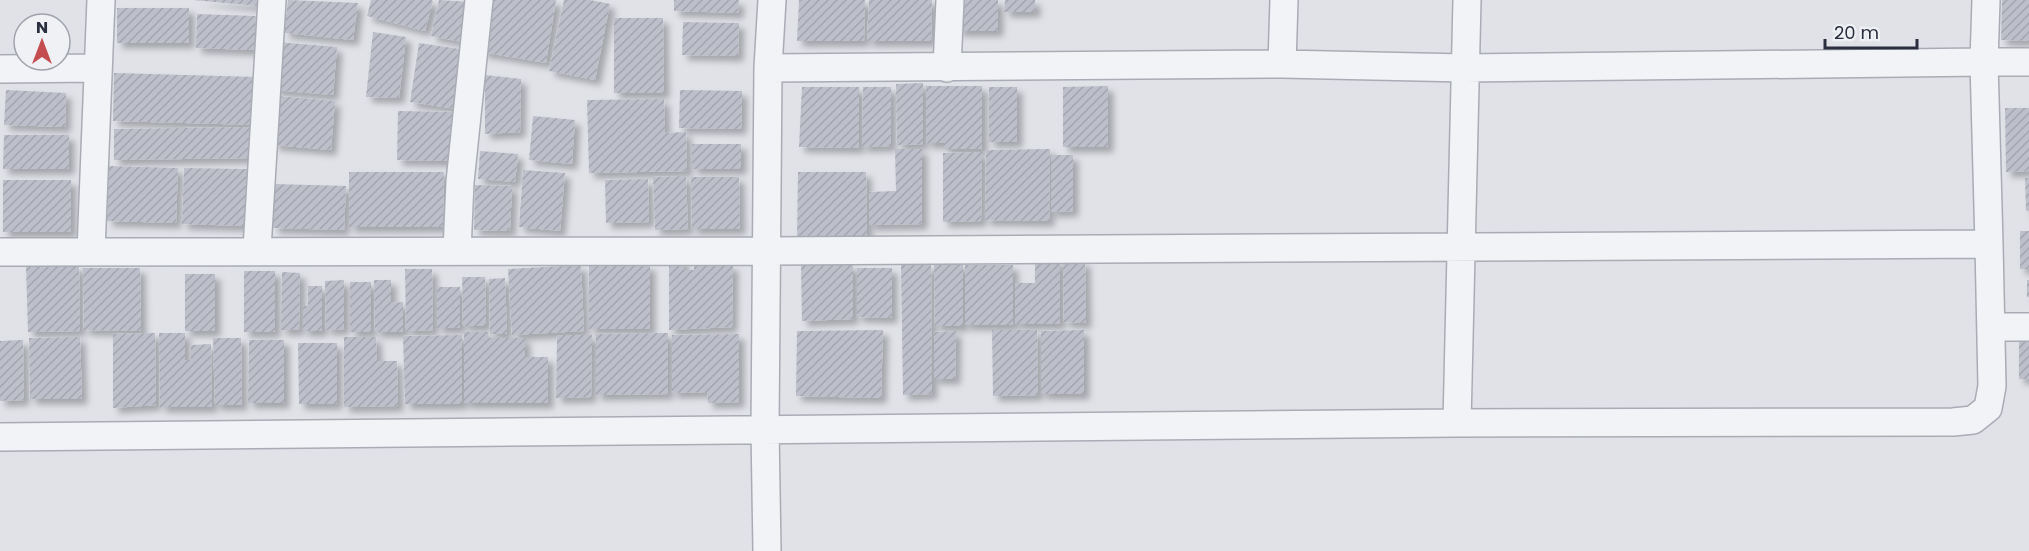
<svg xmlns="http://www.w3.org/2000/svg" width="2029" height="551" font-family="Poppins,sans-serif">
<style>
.building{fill:url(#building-hatch);filter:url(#shadow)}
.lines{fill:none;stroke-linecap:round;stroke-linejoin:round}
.minor-casing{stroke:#a9acb5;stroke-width:30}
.minor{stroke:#f2f3f6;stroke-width:27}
</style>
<defs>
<pattern id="building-hatch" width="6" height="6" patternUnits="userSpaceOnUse" patternTransform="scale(1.5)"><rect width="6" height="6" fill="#bdc0ca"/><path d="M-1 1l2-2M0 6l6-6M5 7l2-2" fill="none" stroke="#a3a5af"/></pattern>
<filter id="shadow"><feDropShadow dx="5.5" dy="5.5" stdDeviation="3" flood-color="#0004"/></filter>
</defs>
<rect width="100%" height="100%" fill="#e0e2e8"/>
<path class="building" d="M193 0H259L258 6Z
M288 0 358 3 353 40 284 33Z
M371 0H431L433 1 425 31 367 16Z
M439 0 471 2 462 42 431 36Z
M490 0H556L546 63 481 52Z
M564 0H590L610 4 595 80 549 71Z
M674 0H739L738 13 674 11Z
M799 0H865L864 41H797Z
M869 0H932L931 41H867Z
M960 0H998V31H957Z
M1005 0H1035V12H1004Z
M2002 0H2029V41L2001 40Z
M117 8H189V43H117Z
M197 14 256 16 254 50 196 48Z
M614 18H663L664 93H614Z
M683 22 739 23 738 56 682 55Z
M373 32 406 37 399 98 366 97Z
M277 42 337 47 333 95 273 90Z
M419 43 466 50 457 109 410 102Z
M114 73 258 77V125L113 121Z
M485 75 521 79 520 132 485 134Z
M923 83V144L897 145 896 84Z
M926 86H982V149H944V143H926Z
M1108 86V147H1063V87Z
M802 87H859V148L799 147Z
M863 87H891V146L862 147Z
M989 87H1017V142H989Z
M6 90 66 93 65 127 4 125Z
M680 90 742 91 741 129 679 128Z
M278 96 335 101 331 150 273 145Z
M664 99 665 133 686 132 687 171 589 173 587 100Z
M2005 108H2029V171L2006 172Z
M398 111 454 112 453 161 397 160Z
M533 116 575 120 572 164 529 160Z
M253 127V158L114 160V129Z
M4 135H69V169H3Z
M692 144H741V169H692Z
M895 149H922V224L869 225V192L896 191Z
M1050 149 1049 221 985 220 986 150Z
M480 151 518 154 515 182 478 179Z
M982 152 981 221 943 222V153Z
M1051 155H1073V211L1051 212Z
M109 166 178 168 176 223 107 221Z
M184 168 247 169 246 226 182 224Z
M523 170 565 173 560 231 519 227Z
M349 172H444L443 227H349Z
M798 172H866L867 236 797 238Z
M686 176 688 229 655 230 653 177Z
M691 177H739L740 229H692Z
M2025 178H2029V211H2026Z
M648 179 649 222 606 223 605 180Z
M3 180H71V232H3Z
M274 184 346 186 344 230 273 228Z
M475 185 512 186 510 231 474 230Z
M2020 231H2029V269H2020Z
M669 259H684L683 270H694V259H711L714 265H733L732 327 669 330Z
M1035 260H1060V324H1015V283H1035Z
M1085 261 1086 323 1064 322 1063 262Z
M801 264 853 265V319L802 321Z
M934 264H963V326H935Z
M581 265 584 331 512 335 508 269Z
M589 265H650V329H589Z
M901 265H931L932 394 903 395Z
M965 265H1013V325H965Z
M26 266H79L80 331 28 332Z
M83 268H140L141 331 84 330Z
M857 268H892V318L857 317Z
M405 269H432L433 330 406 331Z
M244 271H275V332H244Z
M282 272 300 273 299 330H281Z
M185 274H215V331H185Z
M462 277H485L486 326H463Z
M505 278 507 334H490L489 279Z
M344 280V329L326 330 325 281Z
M374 280H391V303L403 302V332H375Z
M2027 280H2029V297H2027Z
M350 282H371V332H350Z
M308 286H322V331H303V306H308Z
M437 287H460V328H437Z
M883 330 881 398 796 396 797 331Z
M992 330H1037L1038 395 993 396Z
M1084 330V394H1041V331Z
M956 331 955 379H934V332Z
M464 332H488V338H525V357H548V403H464Z
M155 333 156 405 113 408V334Z
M159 333H185V360H191V345L211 344 212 407H160Z
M668 333V394L596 395V334Z
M739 334V402L708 403 707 392 672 393V335Z
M462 335V404H405L403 336Z
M557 335H592L591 397 556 398Z
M80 337 82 399H30L29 338Z
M344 337H376L377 361H397L398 406 344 407Z
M213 338H241L242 405H215Z
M2019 338H2029V379H2019Z
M23 340 24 400 0 401V341Z
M249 340H284V403H248Z
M298 343H337V404H299Z"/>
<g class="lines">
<g class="minor-casing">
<path id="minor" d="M1282 64 1284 0
M768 68 1282 64 1465 68 1984 62 1986 0
M947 68 950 0
M0 69 96 68
M257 249 272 0
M91 251 101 0
M457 251 460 182 479 0
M0 252 768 251 1989 244 1984 62H2029
M1992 327H2029
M1457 423 1467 0
M0 437 1457 423 1953 422 1973 420 1988 408 1992 386 1989 244
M767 551 765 429 768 68 772 0"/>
</g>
<use href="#minor" class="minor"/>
</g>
<g transform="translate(42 42)"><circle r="28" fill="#eff1f5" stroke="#a0a3ac" stroke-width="1.5"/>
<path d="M0-4.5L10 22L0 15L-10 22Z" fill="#c44d4f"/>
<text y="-9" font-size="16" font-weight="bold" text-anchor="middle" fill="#2a2e3e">N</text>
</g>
<path d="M1825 39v9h92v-9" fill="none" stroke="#2a2e3e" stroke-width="3"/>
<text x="1834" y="39" font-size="18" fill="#2a2e3e" stroke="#eff1f5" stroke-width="4.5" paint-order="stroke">20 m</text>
</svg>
